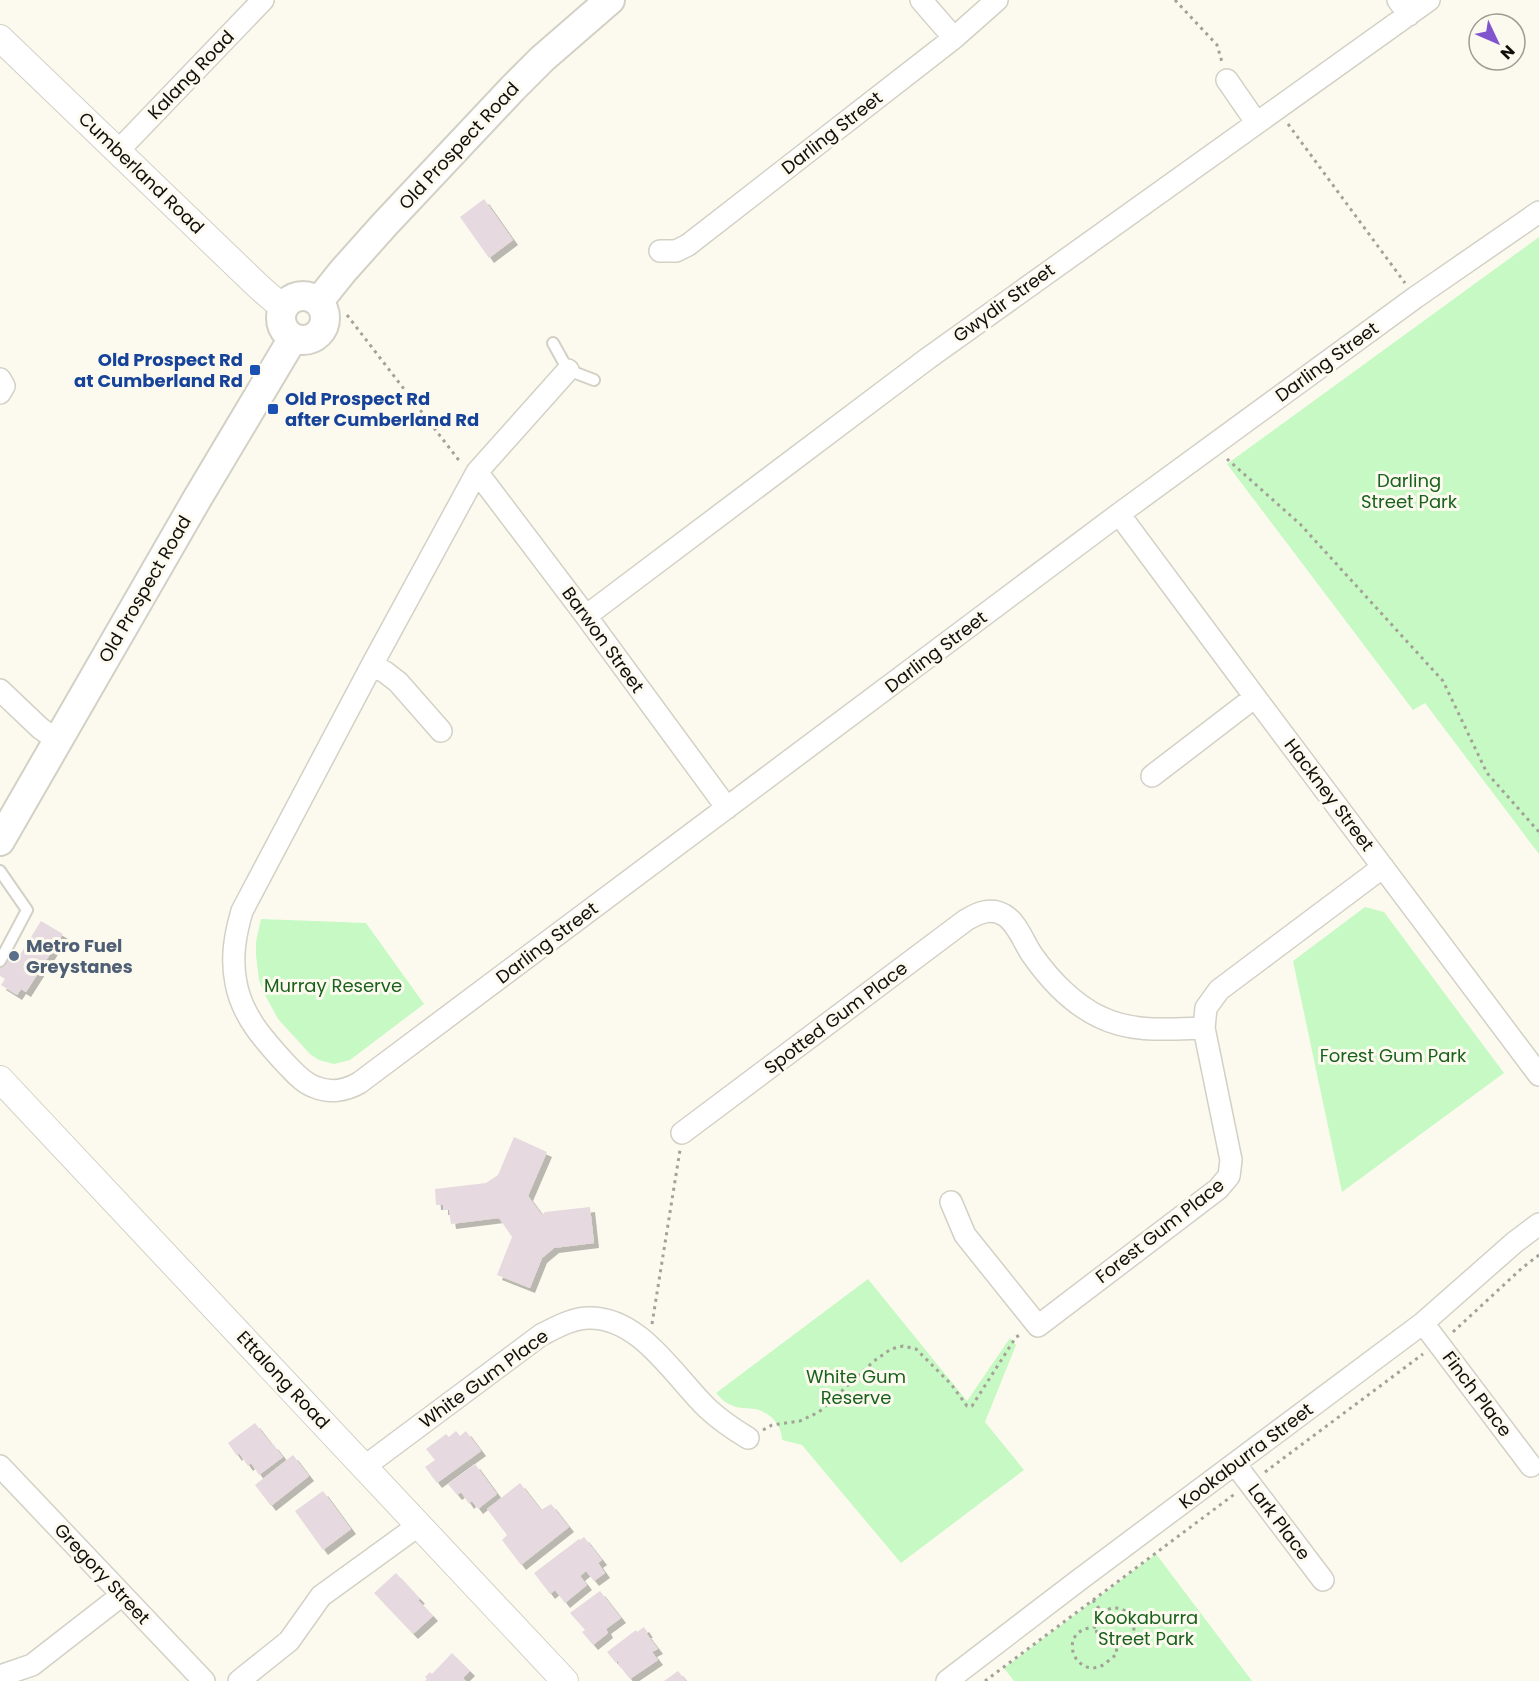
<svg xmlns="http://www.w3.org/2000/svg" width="1539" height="1681" font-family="Poppins,sans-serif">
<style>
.green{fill:#c6f9c4}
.building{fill:#e6d9df;filter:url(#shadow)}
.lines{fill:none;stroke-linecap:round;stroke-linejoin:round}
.service-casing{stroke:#d3d1c5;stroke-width:14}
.minor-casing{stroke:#d3d1c5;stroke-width:24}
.tertiary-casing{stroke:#d3d1c5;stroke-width:28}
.secondary-casing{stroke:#d3d1c5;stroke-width:32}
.path{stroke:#a3a198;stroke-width:3;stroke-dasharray:3 4.5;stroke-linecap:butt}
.service{stroke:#fff;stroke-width:10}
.minor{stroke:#fff;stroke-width:21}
.tertiary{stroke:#fff;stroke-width:26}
.secondary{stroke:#fff;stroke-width:28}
.transit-dot{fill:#1a4fb4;stroke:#fcfaee;stroke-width:2}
.service-dot{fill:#5c6f8a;stroke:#fcfaee;stroke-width:2}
.labels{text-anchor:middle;stroke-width:6;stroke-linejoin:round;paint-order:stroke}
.street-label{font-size:18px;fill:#100f0b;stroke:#fcfaee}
.transit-label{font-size:18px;font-weight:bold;fill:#164399;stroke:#fcfaee;text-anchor:end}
.park-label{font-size:18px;fill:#19611d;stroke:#fcfaee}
.service-label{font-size:18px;font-weight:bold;fill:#4e5e75;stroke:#fcfaee;text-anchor:start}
</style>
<defs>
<filter id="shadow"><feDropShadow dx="5" dy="5" stdDeviation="0" flood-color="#0004"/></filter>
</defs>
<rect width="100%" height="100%" fill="#fcfaee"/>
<path class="green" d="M1539 237V854L1425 703 1413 710 1227 464Z
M1365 907 1384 912 1504 1073 1342 1192 1293 961Z
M261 919 366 923 424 1004 350 1060 334 1064 319 1060 310 1054 278 1019 265 995 259 980 256 955V942Z
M868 1279 967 1401 1010 1338 1016 1345 985 1422 1024 1470 901 1563 802 1445 782 1440C782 1425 770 1412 755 1409 747 1408 739 1409 731 1405 725 1403 721 1398 716 1393Z
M1156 1554 1252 1681H1014L1004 1668Z"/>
<path class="building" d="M484 199 513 240 489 258 460 217Z
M41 921 63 934 26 992 21 989 17 995 1 985 5 979 0 976V946L18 958Z
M514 1137 547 1152 528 1196 542 1215 545 1212 590 1207 594 1243 554 1248 542 1258 530 1288 497 1275 512 1237 499 1218 451 1224 449 1210H443V1205H436L435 1189 486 1183 498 1175Z
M255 1423 272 1445 273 1444 283 1457 259 1475 251 1463 248 1466 239 1453 237 1456 228 1443Z
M456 1431 460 1436 466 1431 481 1451 437 1483 425 1467 435 1460 426 1449 446 1434 449 1437Z
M293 1455 309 1476 271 1506 255 1485Z
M475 1464 497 1494 478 1509 472 1501 469 1504 461 1492 457 1495 448 1484Z
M520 1483 541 1510 551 1504 569 1527 521 1565 502 1540 507 1535 487 1509Z
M323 1491 351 1529 323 1550 295 1511Z
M584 1537 602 1560 598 1563 605 1573 594 1581 586 1571 580 1576 587 1585 565 1603 555 1590 550 1594 534 1573 579 1539 580 1540Z
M396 1573 420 1599 418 1600 433 1616 413 1634 374 1593Z
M600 1591 621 1618 606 1629 608 1633 593 1645 582 1632 585 1630 570 1613Z
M644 1627 648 1633H646L658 1649 652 1652 658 1660 630 1679 618 1664 619 1663 618 1661 616 1663 607 1652 636 1630 637 1632Z
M452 1653 470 1671 463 1678 466 1681H425L427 1679 425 1677 430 1672 432 1674Z
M678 1671 686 1681H664Z"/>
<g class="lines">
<g class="service-casing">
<path id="service" d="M553 343 568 370 594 380
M0 871 27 910 0 961"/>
</g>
<g class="minor-casing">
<path id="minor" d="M921 0 954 38
M1398 0 1409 15
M1227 80 1256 122
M118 151 263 0
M660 251H676L688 245 954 38 997 0
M568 370 477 472 372 665 242 911C235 935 231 958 236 983 242 1016 264 1040 286 1064 295 1073 303 1083 315 1087 329 1093 345 1091 359 1083L1119 514 1416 297 1539 212
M0 379 4 386 0 393
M477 472 586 616 727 808
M1119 514 1255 697 1539 1075
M586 616 927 359 1429 0
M372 665 385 672 398 682 441 731
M0 690 40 728 58 741
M1152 776 1255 697
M682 1133 966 920C978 913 991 907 1004 915 1018 923 1024 944 1033 956 1050 980 1074 1005 1100 1017 1132 1033 1169 1029 1204 1028
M951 1202 965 1235 1038 1326 1218 1189 1229 1176 1231 1160 1204 1028 1206 1008 1219 990 1383 867
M1423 1323 1531 1466
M1235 1464 1323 1580
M0 1466 204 1681
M364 1467 541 1335C555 1328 572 1318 589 1318 640 1317 674 1376 707 1408 720 1420 733 1429 748 1438
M0 1676 32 1665 122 1595
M239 1681 289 1641 321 1596 419 1525
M947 1681 1079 1580 1423 1323 1515 1242 1539 1224"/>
</g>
<g class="tertiary-casing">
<path id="tertiary" d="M0 38 259 287 274 300 285 305
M0 1079 565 1681"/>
</g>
<g class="secondary-casing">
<path id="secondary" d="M281 318a22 22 0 1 1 44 0a22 22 0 1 1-44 0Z
M319 301 343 271 385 224 513 88 542 59 610 0
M0 841 197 499 293 338"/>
</g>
<path class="path" d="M1175 0 1217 45 1222 62
M1288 124 1405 283
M347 315 461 463
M1227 459 1300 524 1443 681 1487 773 1539 832
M652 1324 680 1150
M1453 1332 1522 1268 1539 1255
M763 1430 772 1425 800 1421 819 1412 874 1361 891 1349 903 1346 916 1349 951 1384 967 1406H972L1016 1337 1022 1334
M1265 1472 1423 1354
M1093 1600 1102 1613
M1096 1627a19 19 0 1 1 38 0a19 19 0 1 1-38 0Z
M1096 1627C1055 1629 1074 1678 1101 1666 1106 1664 1111 1658 1116 1655L1117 1646
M985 1681 1236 1493"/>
<use href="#service" class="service"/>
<use href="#minor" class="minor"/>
<use href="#tertiary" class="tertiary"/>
<use href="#secondary" class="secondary"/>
</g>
<g class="transit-dot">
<rect x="249" y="364" width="12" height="12" rx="3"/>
<rect x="267" y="403" width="12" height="12" rx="3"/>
</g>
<circle class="service-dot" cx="14" cy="956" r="6"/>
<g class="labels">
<g class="street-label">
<text transform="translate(191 75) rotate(-46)" y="6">Kalang Road</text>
<text transform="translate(832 133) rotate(-38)" y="6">Darling Street</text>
<text transform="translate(459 146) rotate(-47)" y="6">Old Prospect Road</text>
<text transform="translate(141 173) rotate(44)" y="6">Cumberland Road</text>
<text transform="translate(1004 303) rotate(-36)" y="6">Gwydir Street</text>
<text transform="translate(1327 362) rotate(-36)" y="6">Darling Street</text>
<text transform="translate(145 589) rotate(-60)" y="6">Old Prospect Road</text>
<text transform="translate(603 640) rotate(54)" y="6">Barwon Street</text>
<text transform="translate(936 652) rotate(-37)" y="6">Darling Street</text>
<text transform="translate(1329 795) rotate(53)" y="6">Hackney Street</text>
<text transform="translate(547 943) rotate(-37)" y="6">Darling Street</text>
<text transform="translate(836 1018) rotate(-37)" y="6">Spotted Gum Place</text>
<text transform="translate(1160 1231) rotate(-38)" y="6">Forest Gum Place</text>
<text transform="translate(484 1379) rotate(-36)" y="6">White Gum Place</text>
<text transform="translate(283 1380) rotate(47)" y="6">Ettalong Road</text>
<text transform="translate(1477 1394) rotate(53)" y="6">Finch Place</text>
<text transform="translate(1246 1456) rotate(-37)" y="6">Kookaburra Street</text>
<text transform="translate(1279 1522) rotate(53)" y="6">Lark Place</text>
<text transform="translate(102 1574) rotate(47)" y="6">Gregory Street</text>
</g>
<g class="transit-label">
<text x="243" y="366">Old Prospect Rd<tspan x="243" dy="21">at Cumberland Rd</tspan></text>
<text x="285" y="405" text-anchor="start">Old Prospect Rd<tspan x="285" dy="21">after Cumberland Rd</tspan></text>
</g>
<g class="park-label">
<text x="1409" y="487">Darling<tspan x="1409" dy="21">Street Park</tspan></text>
<text x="333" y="992">Murray Reserve</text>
<text x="1393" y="1062">Forest Gum Park</text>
<text x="856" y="1383">White Gum<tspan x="856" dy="21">Reserve</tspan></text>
<text x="1146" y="1624">Kookaburra<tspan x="1146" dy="21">Street Park</tspan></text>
</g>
<g class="service-label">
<text x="26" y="952">Metro Fuel<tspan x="26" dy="21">Greystanes</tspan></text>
</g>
</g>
<g transform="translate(1497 42) rotate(134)"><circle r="28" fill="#fcfaee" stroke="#9e9c93" stroke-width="1.5"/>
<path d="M0-4.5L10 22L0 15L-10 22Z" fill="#8155ce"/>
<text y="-9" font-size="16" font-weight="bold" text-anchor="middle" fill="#100f0b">N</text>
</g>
</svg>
